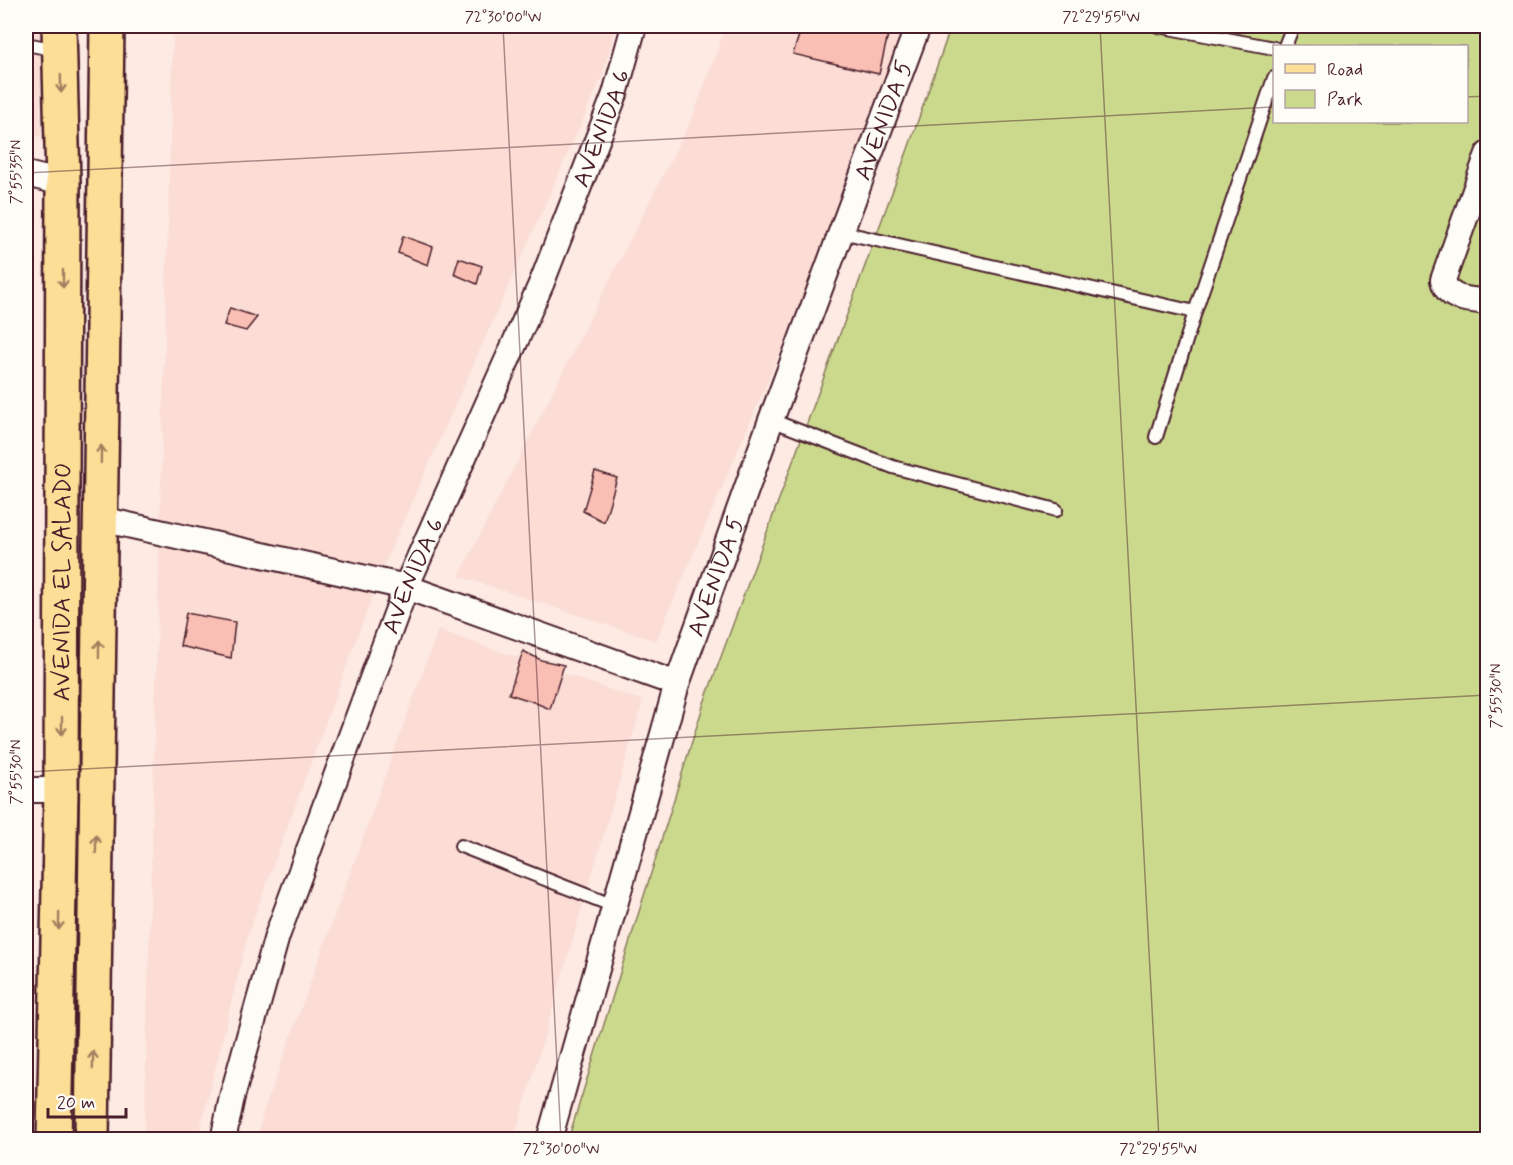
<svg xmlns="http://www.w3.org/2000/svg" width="1513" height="1165" font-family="Mynerve,sans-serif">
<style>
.built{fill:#fbddd5}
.green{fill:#cbd98d;stroke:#8a7c5c;stroke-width:1.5;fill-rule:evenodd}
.building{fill:#fabfb4;stroke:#4a1f2b;stroke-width:1.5}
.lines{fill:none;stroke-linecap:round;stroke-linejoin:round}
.lane-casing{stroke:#4a1f2b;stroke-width:16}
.street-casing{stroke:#4a1f2b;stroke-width:28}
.primary-casing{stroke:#4a1f2b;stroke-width:38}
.lane{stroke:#fdfcf7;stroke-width:12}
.street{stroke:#fdfcf7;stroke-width:24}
.primary{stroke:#fcde96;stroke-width:33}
.oneway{stroke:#a37e60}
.ticks{fill:none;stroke:#4a1f2b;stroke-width:1.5;stroke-opacity:0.45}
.labels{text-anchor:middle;stroke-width:4.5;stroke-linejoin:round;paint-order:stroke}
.street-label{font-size:24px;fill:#4a1f2b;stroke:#fdfcf7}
.neatline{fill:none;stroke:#4a1f2b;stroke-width:2}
.ticks-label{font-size:15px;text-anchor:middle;fill:#4a1f2b}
</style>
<rect width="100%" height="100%" fill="#fceae3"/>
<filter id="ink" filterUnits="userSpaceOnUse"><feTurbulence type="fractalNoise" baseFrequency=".0167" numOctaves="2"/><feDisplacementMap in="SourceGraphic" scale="12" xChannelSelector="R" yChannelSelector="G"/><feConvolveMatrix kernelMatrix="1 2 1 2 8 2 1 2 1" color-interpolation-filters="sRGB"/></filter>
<g filter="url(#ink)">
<path class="built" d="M26 26H40L41 137 26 133Z
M173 26H616L603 75 384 564 248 934 198 1139 144 1140Z
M726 26H907L886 106 656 641 459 576 693 116Z
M438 630 643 701 514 1139 257 1140 263 1113Z
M26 874 32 876 26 1108Z"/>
<path class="green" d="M951 26H1487V1139L568 1140 704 703 908 149ZM1274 46H1466V122H1274Z"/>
<path class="building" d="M802 26H890L879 74 793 54Z
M403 236 433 247 428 265 398 253Z
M459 258 482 266 477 284 454 274Z
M230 308 257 317 246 331 224 325Z
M595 471 617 478 604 522 583 511Z
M186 613 235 622 231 658 180 646Z
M523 651 541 660 564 665 550 709 531 701 509 694Z"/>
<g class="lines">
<g class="lane-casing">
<path id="lane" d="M1158 26 1274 48
M26 44 57 50
M1285 46 1293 26
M841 232 1195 312
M771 420 893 467 1056 510
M1156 437 1195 312 1274 78
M461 846 614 906"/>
</g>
<g class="street-casing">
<g id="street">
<path d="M1488 154 1443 280C1448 301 1469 299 1488 302"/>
<path d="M26 174 63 183"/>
<path d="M101 519 406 587 677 684"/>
<path d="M26 790H61"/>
<path id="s1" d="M223 1140 232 1097 277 936 406 587 542 282 615 94 634 26"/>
<path id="s2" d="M549 1140 677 684 771 420 918 26"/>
</g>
</g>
<g class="primary-casing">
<g id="primary">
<path id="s3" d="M54 1140 61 790 63 183 59 26"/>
<path d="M92 1140 107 26"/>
</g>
</g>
<use href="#lane" class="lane"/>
<use href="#street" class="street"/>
<use href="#primary" class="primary"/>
</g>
<defs><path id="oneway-shaft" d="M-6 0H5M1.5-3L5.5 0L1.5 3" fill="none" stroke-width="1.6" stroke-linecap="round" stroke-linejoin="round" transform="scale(1.5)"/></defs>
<g class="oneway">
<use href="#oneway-shaft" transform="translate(61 84) rotate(89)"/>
<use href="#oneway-shaft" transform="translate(63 279) rotate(90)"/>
<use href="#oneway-shaft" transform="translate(101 454) rotate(-89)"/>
<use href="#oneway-shaft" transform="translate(99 649) rotate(-89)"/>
<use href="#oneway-shaft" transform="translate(62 726) rotate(90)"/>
<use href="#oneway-shaft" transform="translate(96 844) rotate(-89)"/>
<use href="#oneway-shaft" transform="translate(59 921) rotate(91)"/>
<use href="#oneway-shaft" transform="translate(93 1060) rotate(-89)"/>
</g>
</g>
<path class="ticks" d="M503 26 561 1140M1100 26 1159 1140M1466 97 1488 96M26 173 1274 107M26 772 1488 695"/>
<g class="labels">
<g class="street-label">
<text dy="8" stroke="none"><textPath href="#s2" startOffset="1074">AVENIDA 5</textPath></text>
<text dy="8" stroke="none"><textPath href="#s1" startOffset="1082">AVENIDA 6</textPath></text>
<text dy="8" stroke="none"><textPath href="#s2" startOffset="588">AVENIDA 5</textPath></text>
<text dy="8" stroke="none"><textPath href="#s1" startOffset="596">AVENIDA 6</textPath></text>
<text dy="8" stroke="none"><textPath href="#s3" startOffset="558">AVENIDA EL SALADO</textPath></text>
</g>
</g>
<rect width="1513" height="1165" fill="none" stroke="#fdfcf7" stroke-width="66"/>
<rect x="1273" y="45" width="195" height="78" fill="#fdfcf7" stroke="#b5a4a5" stroke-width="1.5"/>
<rect x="1285" y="64" width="30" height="9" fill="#fcde96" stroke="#b5a4a5" stroke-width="1.5"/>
<text x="1327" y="75" font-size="18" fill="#4a1f2b">Road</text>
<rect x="1285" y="90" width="30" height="18" fill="#cbd98d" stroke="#b5a4a5" stroke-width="1.5"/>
<text x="1327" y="105" font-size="18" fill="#4a1f2b">Park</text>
<path d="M48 1108v9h78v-9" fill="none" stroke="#4a1f2b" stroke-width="3"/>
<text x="57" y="1108" font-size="18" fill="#4a1f2b" stroke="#fdfcf7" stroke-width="4.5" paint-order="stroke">20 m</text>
<rect x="33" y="33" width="1447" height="1099" class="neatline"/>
<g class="ticks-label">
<text x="503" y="22">72°30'00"W</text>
<text x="1101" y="22">72°29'55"W</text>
<text transform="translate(16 172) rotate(-90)" y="5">7°55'35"N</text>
<text transform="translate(1496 696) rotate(-90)" y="5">7°55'30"N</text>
<text transform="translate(16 772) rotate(-90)" y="5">7°55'30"N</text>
<text x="561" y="1154">72°30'00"W</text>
<text x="1158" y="1154">72°29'55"W</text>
</g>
</svg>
